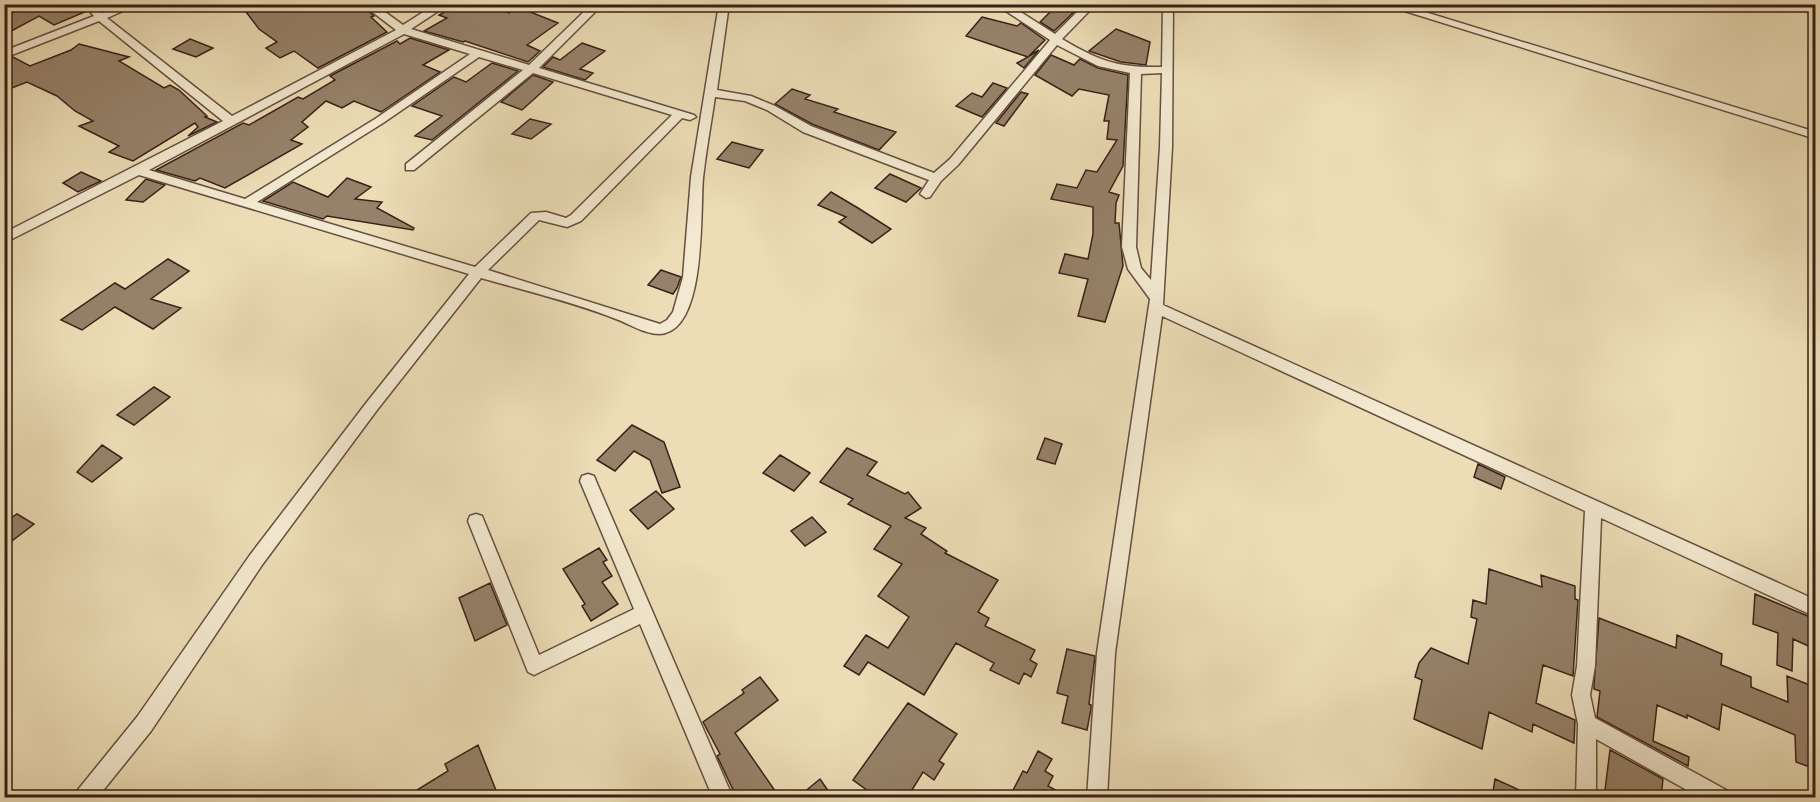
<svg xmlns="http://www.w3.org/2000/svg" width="1820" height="802" font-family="Alegreya,serif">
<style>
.building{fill:#96826a;stroke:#382017;stroke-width:1.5}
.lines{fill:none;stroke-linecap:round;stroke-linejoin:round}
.street-casing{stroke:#654f3f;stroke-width:3}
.street{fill:#f3e9d0;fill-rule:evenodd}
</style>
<rect width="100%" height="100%" fill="#ecddb6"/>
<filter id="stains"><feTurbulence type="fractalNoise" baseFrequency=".00333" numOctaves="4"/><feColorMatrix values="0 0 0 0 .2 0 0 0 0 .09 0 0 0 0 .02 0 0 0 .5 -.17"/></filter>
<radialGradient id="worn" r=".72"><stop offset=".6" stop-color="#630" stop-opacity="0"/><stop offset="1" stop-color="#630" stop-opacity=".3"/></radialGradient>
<path class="building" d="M17 4H81L87 11 54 25 39 16 4 35V15L25 9Z
M240 4H360L374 16 371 17 387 32 318 68 294 51 280 58 266 48 277 42 259 29Z
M458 4H484L509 13 514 9 520 11 523 9 558 23 527 45 540 51 528 62 465 41 463 42 424 31 447 18 439 15Z
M1059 7 1074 12 1054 31 1040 22 1051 11Z
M982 17 1017 26 1021 23 1045 40 1029 56 1039 50 1024 68 1017 63 1028 57 966 36Z
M1116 29 1150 42 1146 65 1121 62 1089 51Z
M410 38 449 50 423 65 440 72 381 112 354 101 342 108 326 101 302 122 308 127 291 140 302 144 225 188 200 178 195 181 156 170 243 123 249 125 298 97 303 99 335 80 330 76 397 41 400 44Z
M190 39 213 48 196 57 173 49Z
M582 43 605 51 580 69 593 73 585 80 543 67 553 57 560 60Z
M79 44 129 57 119 61 164 88 170 85 179 90 207 116 205 117 217 122 188 136 198 127 195 123 133 161 109 152 119 146 79 126 93 121 75 111 57 96 27 82 12 88 4 84V60L13 57 30 66 71 50Z
M1051 55 1074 65 1080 59 1098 68 1128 75 1123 166 1109 192 1119 195 1116 203 1115 223H1119L1123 266 1105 322 1078 316 1088 279 1059 273 1065 254 1088 259 1093 234V207L1051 199 1057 184 1077 188 1086 170 1097 172 1117 140 1107 139 1109 121H1104L1109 95 1079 89 1072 96 1035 75Z
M492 63 518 71 432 140 415 136 442 116 412 106 454 77 466 82Z
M533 75 553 82 522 110 501 102Z
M993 83 1007 88 982 117 956 106 972 93 982 97Z
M792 89 810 95 805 99 838 109 834 112 896 132 879 150 812 124 775 104Z
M1021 92 1028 94 1004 126 996 123Z
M530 119 551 124 531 139 512 134Z
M732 142 758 149 763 150 749 168 717 159Z
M81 172 101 181 78 192 63 183Z
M890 174 921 188 906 202 875 188Z
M347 178 371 187 355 199 382 202 377 208 414 228 413 230 327 216 323 219 263 201 293 182 328 197Z
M146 179 165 185 143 202 126 200Z
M831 192 858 208 891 229 872 243 839 222 846 217 818 205Z
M168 259 189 271 151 299 181 308 153 329 115 307 82 330 61 320 115 283 125 289Z
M661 270 681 277 677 288 673 294 648 285Z
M154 387 170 397 134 425 117 415Z
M632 425 664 442 680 487 662 493 650 460 634 451 615 471 597 460Z
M1045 438 1062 444 1055 464 1037 459Z
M102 445 122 458 92 482 77 472Z
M847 448 877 462 867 475 905 494 908 492 921 508 905 518 926 528 921 534 947 551 945 553 998 580 978 612 989 618 985 626 1035 650 1030 660 1037 664 1031 677 1024 673 1019 684 990 670 994 663 956 643 924 695 868 662 859 675 844 666 866 635 888 648 909 617 878 596 902 564 874 549 891 526 848 504 853 499 820 482Z
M780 455 810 473 794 491 763 473Z
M1478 464 1505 477 1501 489 1474 477Z
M656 491 674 509 648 529 630 510Z
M17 514 34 524 4 547V523Z
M812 517 826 532 805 546 791 531Z
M599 548 607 560 603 562 612 576 602 582 618 604 591 621 582 606 585 604 563 569Z
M1489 569 1542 587 1541 575 1575 586V599L1578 600 1573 676 1543 665 1536 703 1575 720 1574 743 1533 724 1532 732 1489 712 1482 749 1414 719 1422 680 1415 677 1419 663 1431 648 1468 664 1477 619 1471 617 1473 600 1486 604Z
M490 583 507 625 475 641 459 598Z
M1755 594 1815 619V649L1793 639 1792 671 1777 665 1778 633 1753 624Z
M1599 618 1676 648 1677 635 1722 654 1721 665 1751 677V687L1788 702 1787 676 1815 687V769L1796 762 1795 735 1722 704 1719 730 1687 715V718L1657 705 1653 741 1689 757 1688 766 1597 717 1600 691 1594 689V685Z
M1067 649 1095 656 1089 704 1091 705V709L1087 730 1062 723 1068 696 1057 693Z
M760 677 778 700 735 733 780 798H737L717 756 720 754 703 722 744 693 742 690Z
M908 703 957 734 939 761 944 764 934 780 923 772 907 798H878L853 780Z
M478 745 499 798H404L448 771 445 764Z
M1610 750 1663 779 1661 798H1604Z
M1038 751 1052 759 1045 771 1053 776 1048 786 1070 798H1009L1023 771 1027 773Z
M820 779 833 798H797Z
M1495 779 1537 798H1492Z"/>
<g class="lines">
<g class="street-casing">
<path id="street" d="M83 4H94L102 13 124 4H139L107 18 232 116 396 30 362 4H374L403 25 436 4H449L411 29 529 65 592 4H603L539 68 694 115 696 117 690 120 682 118 581 221 567 227 539 220 488 270 660 324 667 320 673 312 683 277 691 177 719 4H729L717 90 751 96 775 106 811 126 934 173 950 159 1050 40 995 4H1008L1055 34 1085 4H1096L1062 39C1099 61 1118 68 1162 67L1163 4H1173L1172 147 1163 305 1816 600V617L1601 518 1595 666 1590 695 1595 718 1728 791 1731 798H1701L1596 739V798H1576L1578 724 1572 695 1577 666 1585 511 1162 316 1115 653 1107 798H1087L1097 653 1150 299 1128 269 1122 247 1130 73 1098 66 1057 45 958 165 941 181 930 197 926 198 920 194 929 180 803 132 767 110 745 101 715 97C711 124 706 151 703 178 700 212 707 333 659 334 644 334 630 324 616 319 573 302 526 291 481 278L377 410 262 565 151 731 97 798H74L77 791 137 717 250 555 367 402 469 274 139 175 4 243V233L223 121 99 21 4 58V51L94 16ZM404 34 470 54 375 119 245 199 149 170ZM479 57 523 70 406 164V170H414L533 73 672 115 571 215 566 218 546 212 531 213 475 267 257 202 383 123ZM1162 73 1160 147 1151 280 1141 268 1136 247 1141 74Z
M1382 4H1399L1816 132V139Z
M588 474 594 476 596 481 733 798H713L640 624 540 672 534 675 528 672 468 521 470 516 476 514 482 516 539 655 634 609 580 481 582 476Z"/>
</g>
<use href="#street" class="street"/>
</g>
<rect width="1820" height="802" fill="none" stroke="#ecddb6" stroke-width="24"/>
<rect x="6" y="6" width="1808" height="790" fill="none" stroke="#382017" stroke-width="3"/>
<rect x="12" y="12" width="1796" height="778" fill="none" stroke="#382017" stroke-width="1.5"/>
<rect width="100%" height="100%" filter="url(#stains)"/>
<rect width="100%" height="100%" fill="url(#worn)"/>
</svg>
